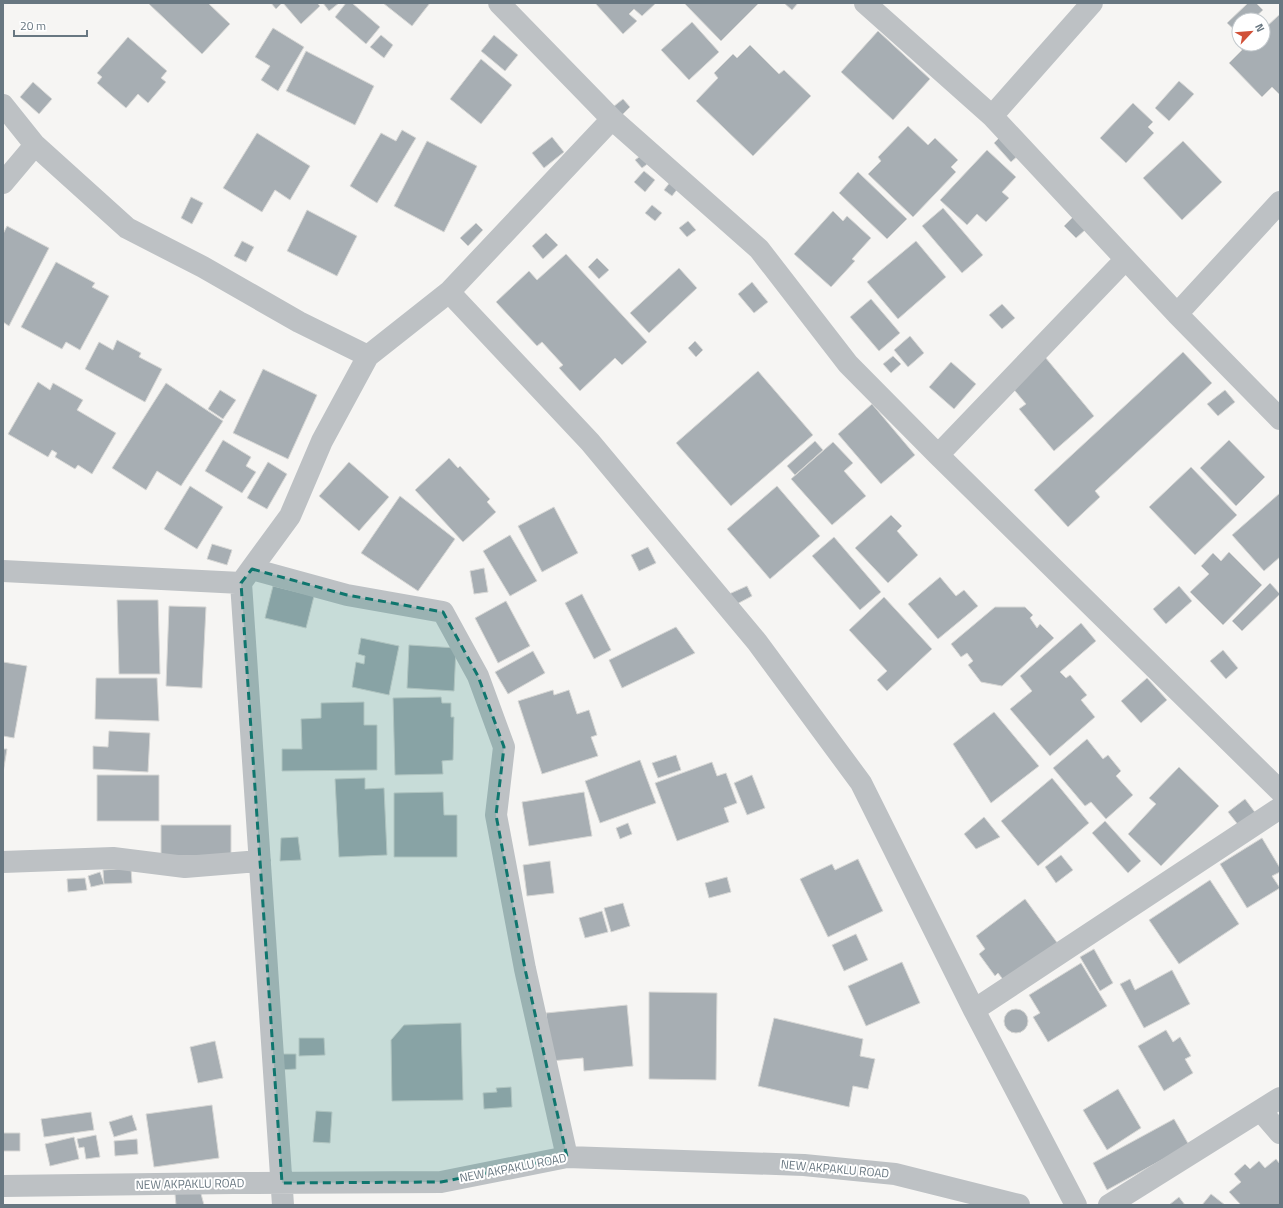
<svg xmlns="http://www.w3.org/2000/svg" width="1283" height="1208" font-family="'Titillium Web',sans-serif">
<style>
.building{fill:#a7aeb3;stroke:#d7d7d5}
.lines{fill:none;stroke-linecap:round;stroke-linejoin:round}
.street{stroke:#bdc1c4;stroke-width:22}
.marked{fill:#0f766e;fill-opacity:0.2;stroke:#0f766e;stroke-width:3;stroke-dasharray:8 5;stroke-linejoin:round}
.labels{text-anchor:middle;stroke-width:4;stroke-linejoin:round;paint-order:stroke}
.street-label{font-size:12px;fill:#687781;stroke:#fff}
</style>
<rect width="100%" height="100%" fill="#f6f5f3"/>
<path class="building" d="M149 3H208L230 24 202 54 149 4Z
M271 3H282L276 9Z
M283 3H317L320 6 301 24Z
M323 3H339L329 11Z
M346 3H352L380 27 366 44 335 17Z
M383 3H430L412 26Z
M595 3H656L642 16 634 9 629 14 637 21 623 34Z
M684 3H759L721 41Z
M784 3H798L792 10Z
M1248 3H1256L1263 10 1252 20H1239L1238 33 1227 23Z
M1280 14V93L1279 94 1272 87 1262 97 1229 63 1242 50 1240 47 1243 44H1263V30Z
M692 22 719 52 689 80 661 50Z
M273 28 304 47 278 91 261 80 270 66 255 57Z
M878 31 930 79 893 120 841 72Z
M381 35 393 45 384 58 370 47Z
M494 35 518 55 505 71 481 51Z
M128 37 167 71 161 78 166 82 148 103 138 94 126 108 97 83 102 77 97 73Z
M750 45 779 74 784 70 811 96 753 156 696 101 718 78 714 73 733 54 737 58Z
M306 51 374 86 355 125 286 91Z
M481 59 512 85 481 124 450 99Z
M1179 81 1194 94 1169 121 1155 108Z
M33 82 52 99 39 114 20 97Z
M623 99 630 107 621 116 613 107Z
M1133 103 1153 122 1148 127 1154 133 1126 163 1100 138Z
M908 126 928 145 935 138 958 160 951 167 956 172 913 217 868 174 881 161 878 157Z
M402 130 416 138 377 203 350 186 381 133 396 141Z
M257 133 310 166 290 200 275 190 262 212 223 188Z
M1003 134 1021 153 1011 162 994 143Z
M552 137 564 152 544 168 532 153Z
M427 141 477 166 444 232 394 206Z
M1183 141 1222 182 1182 220 1143 178Z
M987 150 1016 177 1002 192 1009 198 986 222 977 214 967 225 940 200Z
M643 154 650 162 642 168 635 160Z
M644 171 655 180 645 192 634 182Z
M858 172 907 219 887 239 839 193Z
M674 177 682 183 672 196 664 190Z
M191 197 203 203 192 224 181 218Z
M652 205 662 213 655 221 645 213Z
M943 208 983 255 962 273 922 226Z
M307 210 357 236 337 276 287 251Z
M833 211 843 221 847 216 871 238 852 259 855 261 831 287 794 254Z
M1073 217 1085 230 1076 238 1064 226Z
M688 221 696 230 687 237 679 228Z
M476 223 483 230 468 246 460 238Z
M7 226 49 248 9 326 3 322V234Z
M546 233 558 245 543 259 532 246Z
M242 241 254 247 246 262 234 256Z
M916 241 946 277 898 319 867 282Z
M566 254 647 342 622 365 615 358 580 391 559 368 563 365 542 342 537 346 496 302 529 271 537 280Z
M597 258 609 270 599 279 588 267Z
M56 262 95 283 92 287 109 296 80 350 66 342 62 349 21 327Z
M679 268 697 288 649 333 630 313Z
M752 282 768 302 754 313 738 294Z
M871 299 900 333 879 351 850 317Z
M1002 304 1015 318 1002 329 989 315Z
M910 336 924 353 908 367 894 350Z
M117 340 141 353 139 357 162 369 145 402 85 369 99 342 113 350Z
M695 341 703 350 696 357 688 348Z
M1183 352 1212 383 1095 491 1100 497 1068 527 1034 490Z
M893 356 901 364 891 373 883 364Z
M1045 357 1094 416 1054 451 1019 409 1026 404 1011 386Z
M951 362 976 384 954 409 929 387Z
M263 369 317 395 288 459 233 433Z
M758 371 813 435 731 506 676 443Z
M38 382 50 390 53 383 83 400 77 410 116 433 92 474 78 465 75 469 55 457 57 453 52 450 48 457 8 434Z
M166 383 223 421 181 486 157 471 146 490 112 468Z
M220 390 236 400 223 419 208 409Z
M1225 390 1235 402 1218 416 1207 404Z
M872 404 915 455 881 484 838 434Z
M223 440 251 457 246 466 256 472 242 493 205 471Z
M1229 440 1265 477 1236 506 1200 468Z
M815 441 823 450 795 475 787 466Z
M833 442 853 463 844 471 866 496 832 525 791 479Z
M449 458 458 468 460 466 490 499 487 502 496 512 463 542 415 490Z
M268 462 287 474 267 509 247 498Z
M349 462 389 497 359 531 319 496Z
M1191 467 1237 515 1195 555 1149 507Z
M190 486 223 507 197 549 164 529Z
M777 486 820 536 770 579 727 529Z
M1280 493V557L1264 571 1232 535Z
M400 496 455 539 418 591 361 553Z
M554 507 578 553 542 572 518 526Z
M891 515 902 526 897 531 918 555 888 583 855 548Z
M510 535 537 581 510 596 483 551Z
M834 537 881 592 860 610 812 556Z
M212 544 232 550 227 565 207 559Z
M648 547 656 563 639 571 631 555Z
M1229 552 1262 585 1223 625 1190 592 1209 574 1201 566 1213 553 1221 561Z
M484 568 488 592 474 594 470 571Z
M940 577 956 596 964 590 978 606 938 639 908 604Z
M1270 583 1280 594 1242 631 1232 621Z
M273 586 314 596 306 628 265 618Z
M747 586 752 596 735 605 729 594Z
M1179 586 1192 601 1166 624 1153 609Z
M582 594 611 650 594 659 565 603Z
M884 597 932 649 887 691 877 680 887 671 849 630Z
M117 600H158L160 674H119Z
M506 601 530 646 498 663 475 618Z
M169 606 206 607 202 688 166 686Z
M995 607H1025L1033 615 1030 618 1037 628 1040 624 1054 638 1002 686 981 682 968 665 973 661 967 653 961 657 951 644Z
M1081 623 1096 641 1060 672 1066 678 1070 675 1087 695 1081 700 1095 717 1050 756 1010 709 1032 691 1020 676Z
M676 627 695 653 622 688 609 660Z
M361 638 399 646 389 695 352 687 356 662 364 664 365 656 358 654Z
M409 645 456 648 454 691 407 688Z
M1223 650 1238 668 1226 679 1210 661Z
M533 651 545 673 508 694 495 672Z
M3 662 27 666 14 738 3 736Z
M96 678H157L159 721 95 719Z
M1147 678 1167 700 1141 723 1121 701Z
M553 690 554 695 569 690 577 714 589 710 597 735 591 737 598 756 542 774 518 701Z
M441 697 442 703H451V717H454L453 760 442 761 443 774 395 775 393 698Z
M364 702V725H377V770L282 771V749H302L301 719 321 718V703Z
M994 712 1039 766 991 803 953 744Z
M109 731 150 733 148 772 93 769V746L108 747Z
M1087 739 1103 759 1108 755 1121 771 1116 776 1133 795 1106 819 1091 802 1085 806 1053 768Z
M3 749H7L3 773Z
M676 755 681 770 658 778 652 763Z
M640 760 656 803 600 823 585 781Z
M712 762 717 776 726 773 737 803 724 808 729 822 677 841 655 783Z
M1179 767 1219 806 1161 866 1128 834 1156 804 1149 798Z
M97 775H159V821H97Z
M752 775 765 808 747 815 734 783Z
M365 778V789L384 788 387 855 339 857 335 779Z
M1052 778 1089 823 1038 866 1001 821Z
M443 792 444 815H457V857H394V793Z
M584 792 592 836 529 846 522 802Z
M1245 799 1260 819 1243 831 1228 812Z
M984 817 1000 837 976 849 964 834Z
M1105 821 1141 861 1128 873 1092 833Z
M628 823 632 834 620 839 616 828Z
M161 825H231V856H161Z
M298 837 301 860 280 861 281 838Z
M1262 838 1280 868V872L1272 876 1280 888 1247 908 1220 864Z
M1061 855 1073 870 1056 883 1045 867Z
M858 859 883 911 828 937 800 879 832 864 835 870Z
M550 861 554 893 527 896 523 865Z
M131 868 132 883 104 884 103 870Z
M100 872 104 884 91 887 88 876Z
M727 877 731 892 709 898 705 883Z
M85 878 87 890 68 892 67 879Z
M1210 880 1239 924 1179 964 1149 920Z
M1025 899 1061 948 1009 987 998 973 995 976 979 954 985 949 976 936Z
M623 903 630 926 611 932 604 908Z
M602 911 608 932 585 938 579 918Z
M856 934 868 960 844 971 832 945Z
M1094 949 1113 983 1100 991 1080 957Z
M902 962 920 1003 866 1026 848 986Z
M1081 963 1107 1006 1048 1042 1033 1017 1040 1013 1029 995Z
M1172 970 1190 1004 1144 1028 1120 984 1130 979 1135 990Z
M649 992 717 993 716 1080 649 1079Z
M627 1005 633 1066 584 1071 583 1058 551 1061 546 1013Z
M1004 1021a12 12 0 1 1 24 0a12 12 0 1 1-24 0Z
M774 1018 863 1039 860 1056 875 1059 868 1089 853 1086 849 1107 758 1086Z
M461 1023 463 1100 392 1101 391 1040 404 1025Z
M1166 1030 1173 1042 1180 1037 1191 1056 1185 1059 1193 1073 1164 1091 1138 1046Z
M299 1038H324L325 1055 299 1056Z
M215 1041 223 1078 198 1083 190 1047Z
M277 1054H296V1069L278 1070Z
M511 1087 512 1107 484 1109 483 1093 497 1092 496 1088Z
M1118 1089 1141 1128 1107 1150 1083 1110Z
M212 1105 219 1158 154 1167 146 1114Z
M316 1111 332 1112 330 1143 313 1142Z
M91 1112 94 1130 44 1137 41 1119Z
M132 1115 137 1130 114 1137 109 1122Z
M1174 1119 1189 1145 1107 1190 1093 1163Z
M3 1133H20V1151H3Z
M96 1135 100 1157 86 1159 84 1147 79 1148 77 1139Z
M74 1137 79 1159 50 1166 45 1144Z
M137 1139 138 1154 115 1156 114 1141Z
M1276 1159 1280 1164V1205H1241L1229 1192 1241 1182 1234 1174 1245 1164 1250 1169 1259 1161 1265 1168Z
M200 1190 204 1205H176L175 1194Z
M1211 1194 1225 1205H1202Z
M1179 1197 1185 1205H1169Z"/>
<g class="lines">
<path class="street" d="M499 3 612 119 759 249 848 364 938 455 1280 791
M865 3 992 116 1177 314 1280 419
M3 105 35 145 127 228 203 267 299 322 368 356
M992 116 1092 3
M3 183 35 145
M449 292 590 442 757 642 861 783 974 1010 1076 1205
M1177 314 1280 202
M938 455 1125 260
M252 569 347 595 443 612 478 676 504 747 496 815 525 969 567 1157
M3 571 241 583
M3 862 113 858 185 867 260 861
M974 1010 1280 808
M1261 1111 1280 1133
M3 1186 233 1183 441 1182 567 1157 804 1165 895 1174 1019 1205
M283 1205 241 583 290 516 322 441 368 356 449 292 612 119
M1109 1205 1280 1098"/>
</g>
<path class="marked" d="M252 569 347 595 443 612 478 676 504 747 496 815 525 969 567 1157 441 1182 282 1183 241 583Z"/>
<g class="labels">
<g class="street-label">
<text transform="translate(513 1168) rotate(-11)" y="4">NEW AKPAKLU ROAD</text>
<text transform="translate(835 1169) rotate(5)" y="4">NEW AKPAKLU ROAD</text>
<text transform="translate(190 1184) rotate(-1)" y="4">NEW AKPAKLU ROAD</text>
</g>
</g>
<rect width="1283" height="1208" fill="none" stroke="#687781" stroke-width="8"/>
<g transform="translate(1251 32) rotate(64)"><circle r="19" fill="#ffffff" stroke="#c3c9cd"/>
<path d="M0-3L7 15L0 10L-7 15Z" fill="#d15037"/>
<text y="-6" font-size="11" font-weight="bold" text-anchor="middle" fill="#687781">N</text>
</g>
<path d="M14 30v6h73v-6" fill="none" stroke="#687781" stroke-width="2"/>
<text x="20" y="30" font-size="12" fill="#687781" stroke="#ffffff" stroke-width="3" paint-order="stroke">20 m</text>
</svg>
